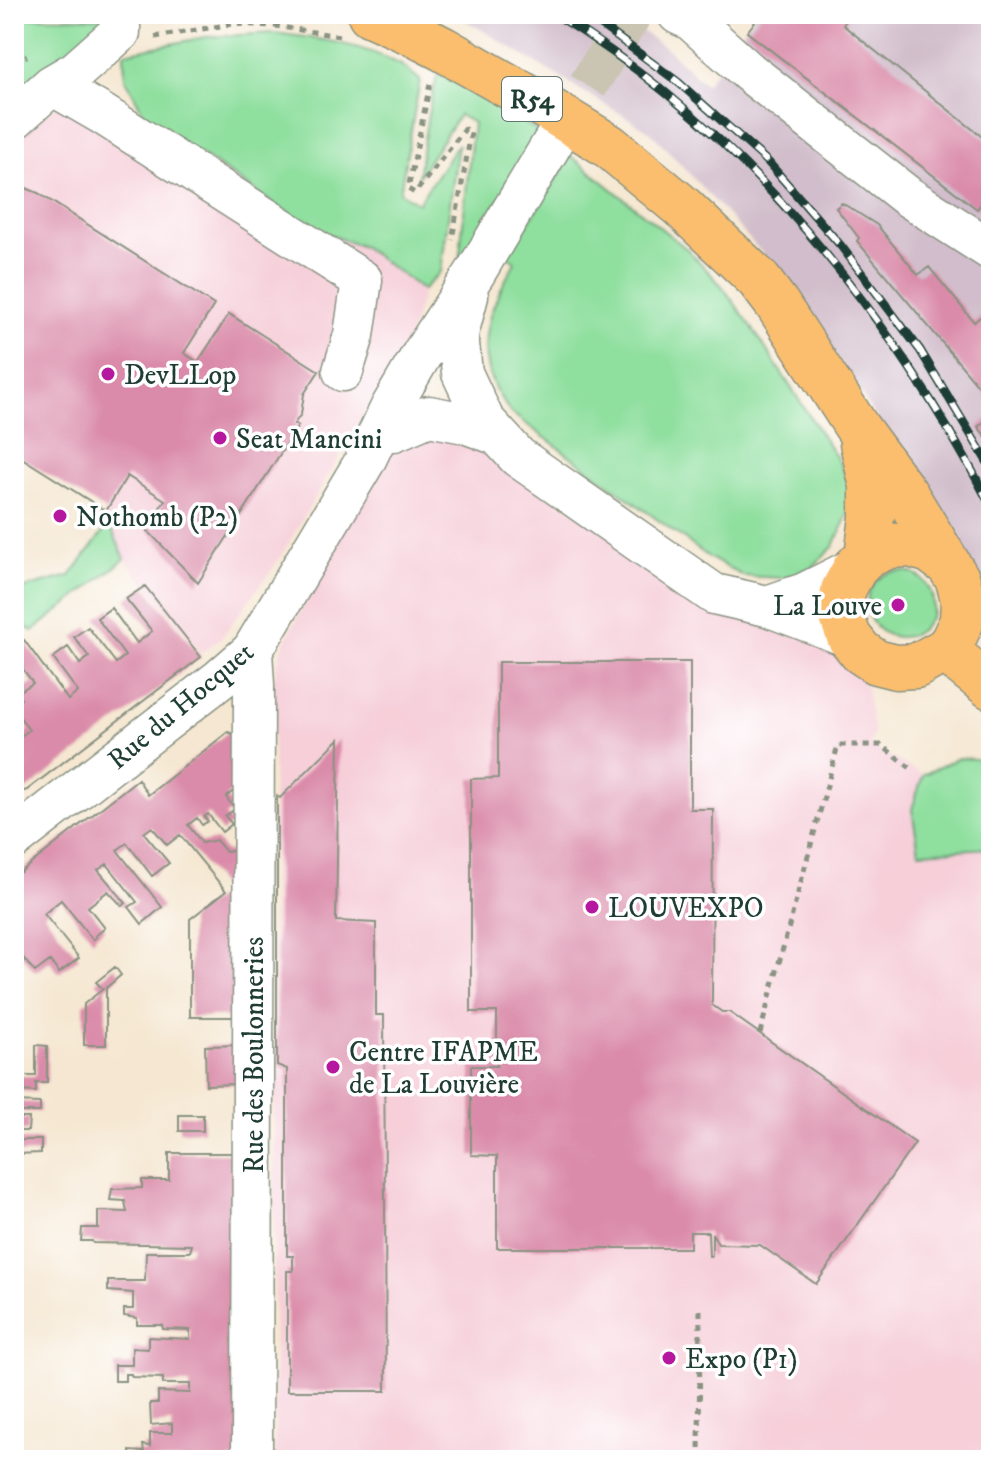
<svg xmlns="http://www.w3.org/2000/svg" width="1005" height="1474" font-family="'IM FELL DW Pica',serif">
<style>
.built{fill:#f6cfd9}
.industrial{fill:#d1bdcb}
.green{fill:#8fdf9f;stroke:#578e6a;stroke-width:2}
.building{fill:#da8ba9}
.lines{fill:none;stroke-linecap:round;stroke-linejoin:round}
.minor-tunnel{stroke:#cac5b2;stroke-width:40;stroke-dasharray:40 20;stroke-linecap:butt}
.minor-casing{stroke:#8a9282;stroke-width:43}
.major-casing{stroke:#8a9282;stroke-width:47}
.path{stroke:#8a9282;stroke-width:5;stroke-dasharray:6 6;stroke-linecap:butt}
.minor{stroke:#fff;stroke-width:40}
.major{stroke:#fbbe6e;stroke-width:44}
.rail-casing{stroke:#1f3d34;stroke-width:9}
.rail{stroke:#fff;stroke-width:6;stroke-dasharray:18;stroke-linecap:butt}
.poi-dot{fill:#b5179e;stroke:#fff;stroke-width:3}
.labels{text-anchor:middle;stroke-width:7;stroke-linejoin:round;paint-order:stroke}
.shield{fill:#fff;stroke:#627771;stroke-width:2}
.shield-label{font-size:26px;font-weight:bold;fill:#1f3d34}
.poi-label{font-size:28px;fill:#1f3d34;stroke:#fff;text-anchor:start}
.street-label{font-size:28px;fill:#1f3d34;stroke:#fff}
</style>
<rect width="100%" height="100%" fill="#fff"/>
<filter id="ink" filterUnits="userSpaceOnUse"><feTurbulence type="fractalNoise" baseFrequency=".0125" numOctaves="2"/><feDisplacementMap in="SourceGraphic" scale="16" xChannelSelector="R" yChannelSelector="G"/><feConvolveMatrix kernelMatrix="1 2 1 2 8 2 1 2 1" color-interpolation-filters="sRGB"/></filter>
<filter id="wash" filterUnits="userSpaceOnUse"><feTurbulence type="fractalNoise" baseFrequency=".006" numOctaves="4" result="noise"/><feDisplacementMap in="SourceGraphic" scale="32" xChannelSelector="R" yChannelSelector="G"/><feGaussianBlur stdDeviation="1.8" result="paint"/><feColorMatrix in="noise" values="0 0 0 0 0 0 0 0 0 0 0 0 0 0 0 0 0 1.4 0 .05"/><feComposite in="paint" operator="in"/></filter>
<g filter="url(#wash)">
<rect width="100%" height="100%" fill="#f5e7d1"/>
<path class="built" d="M89 85 127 106 309 227 363 247 423 290 411 334 278 561 221 638 201 653 125 559 102 508 14 453V134Z
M457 435 531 486 776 626 843 650 865 682 874 732 870 745 923 775 958 758 991 760V1460H275L273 682 282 648 340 532 398 439Z"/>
<path class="industrial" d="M455 14H617L666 48 706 85 755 14H991V615L924 492 789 282 651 132Z"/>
<path class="green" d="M14 17 119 18 14 99Z
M274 33C316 38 362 44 399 64 407 68 413 75 420 80L400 192 418 203 458 144 441 271 423 290 363 247 309 227 146 118 125 78 124 53 206 37Z
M438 73 541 133 459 263 473 123 459 115 418 177 428 114Z
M571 156 688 250 722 286 753 329 838 460 851 488 847 516 834 546 812 568 783 578 743 576 710 558 510 412C505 404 498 395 494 386 473 340 493 303 515 262L507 256Z
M109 524 125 559 33 631 14 622V591L70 576Z
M867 604a33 33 0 1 1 66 0a33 33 0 1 1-66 0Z
M958 758 991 760V848L919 852 912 809 923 775Z"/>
<g id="blocks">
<path class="building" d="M761 14H851L843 25 991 144V192L977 209 747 32Z
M26 188 38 193 214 305 184 353 198 362 229 314 319 371 304 394 301 414 294 424 298 426 198 583 146 529 165 500 127 476 106 511 14 453V409L24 394 14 388V193Z
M842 203 877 225 918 275 929 267 974 322 991 308V401L857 241 859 238 836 208Z
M991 416V443L978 427Z
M145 586 201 657 27 790 18 793 14 792V736L17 739 29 730 14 709V704L21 699 17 693 33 683 14 657V648L24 640 68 700 78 692 53 658 68 647 80 664 89 657 74 637 88 627 116 663 125 656 97 618 111 608 137 643 152 631 126 599Z
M498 662H690V809H713L712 1005 722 1012H729L915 1143 816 1284 760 1245 718 1244 712 1233V1256H709L708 1232H690V1248H497V1156L471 1155V1066H497V1012H471V779L498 778Z
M228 732 240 737 238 787 226 797 235 809 225 816 232 824 222 832 208 814 204 817 208 821 202 825 197 818 188 825 202 843 216 840 226 852 238 850 239 1017H190V919L226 891 180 835 167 845 152 827 144 833 169 863 152 876 127 843 117 850 162 907 142 924 129 907 137 902 107 864 98 870 126 903 122 906 108 891 88 907 105 928 95 936 96 937 93 940 61 900 44 914 79 958 59 973 50 961 35 972 14 947V877L138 779 148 795Z
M339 739 336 921 376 923V1015H384L386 1391H287V1271H293V1256H287V1069L277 1065V796L280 798Z
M115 967 121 975 106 988V1045H84V1004L103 989 96 982Z
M36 1045 47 1046V1083H36V1092L19 1091V1076H36Z
M240 1045V1084L206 1085 205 1046Z
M14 1102 40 1103V1112H20V1118H29L28 1131H14Z
M179 1115H203V1131H179Z
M14 1140H41V1153L14 1154Z
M169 1153H239V1460H130V1451L144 1452 143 1445 150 1446V1433H172V1423L151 1425 150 1403H158V1392L190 1393V1384H163V1378L132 1377 131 1374H125V1381H115V1365H132V1348L148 1349V1337L190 1339V1330L163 1329 162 1325H137V1318L124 1316V1309H133V1293L108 1291V1281H145L146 1252H190L192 1245 93 1243 92 1241H81L82 1228H98V1211L127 1212 125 1201 110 1200 112 1189 142 1188V1180H169Z"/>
</g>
</g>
<g filter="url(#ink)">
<use href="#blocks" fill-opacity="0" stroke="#8a9282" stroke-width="2"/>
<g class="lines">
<path class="minor-tunnel" d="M556 137 632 14"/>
<g class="minor-casing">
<path id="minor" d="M678 14 691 20 749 72 907 196 991 250
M52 85 102 114 362 280 354 335 343 371
M14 119 52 85 76 71 120 32V14
M468 296 458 334 462 373 484 420 518 457 714 594 767 606 849 637
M394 431 429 416 465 423 495 434
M767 606 805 593 855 568
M252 651 254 685 252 1460
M14 839 220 679 252 651 365 461 391 407 422 354 475 273 556 137"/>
</g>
<g class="major-casing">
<path id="major" d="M370 14 412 33 443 49 542 105 609 146 681 206 758 279 777 304 858 429 905 493 958 580 963 600 962 621 952 642 945 650 916 666 896 667 876 662 861 652 849 637 841 614 843 590 855 568 867 556 889 546 910 545 930 551 946 563
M862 443 872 486V517L867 556
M945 650 991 687"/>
</g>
<path class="path" d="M155 37 232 24 275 26 339 36
M14 61 27 56
M430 84 408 189 415 193 465 129 471 133 452 240
M760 1033 838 745H881L913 770
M699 1460 700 1309"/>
<use href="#minor" class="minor"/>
<use href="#major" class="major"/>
<g class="rail-casing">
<path id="rail" d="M555 14C745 130 889 311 991 506
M586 14 678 82 768 162 841 246 920 350 991 468"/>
</g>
<use href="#rail" class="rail"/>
</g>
</g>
<g class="poi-dot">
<circle cx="108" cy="374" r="8"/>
<circle cx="220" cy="438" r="8"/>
<circle cx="60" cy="516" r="8"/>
<circle cx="898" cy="605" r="8"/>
<circle cx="592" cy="907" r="8"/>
<circle cx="333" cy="1067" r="8"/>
<circle cx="669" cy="1358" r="8"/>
</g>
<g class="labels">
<rect class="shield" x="502" y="77" width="60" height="44" rx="6"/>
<g class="shield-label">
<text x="532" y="108">R54</text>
</g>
<g class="poi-label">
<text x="124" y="384">DevLLop</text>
<text x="236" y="448">Seat Mancini</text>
<text x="76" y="526">Nothomb (P2)</text>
<text x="882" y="615" text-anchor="end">La Louve</text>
<text x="608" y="917">LOUVEXPO</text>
<text x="349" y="1061">Centre IFAPME<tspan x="349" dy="32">de La Louvière</tspan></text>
<text x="685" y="1368">Expo (P1)</text>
</g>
<g class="street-label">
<text transform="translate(180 705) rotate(-40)" y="10">Rue du Hocquet</text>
<text transform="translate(253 1055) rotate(-90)" y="10">Rue des Boulonneries</text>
</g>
</g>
<rect width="1005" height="1474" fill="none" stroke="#fff" stroke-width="48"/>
</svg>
